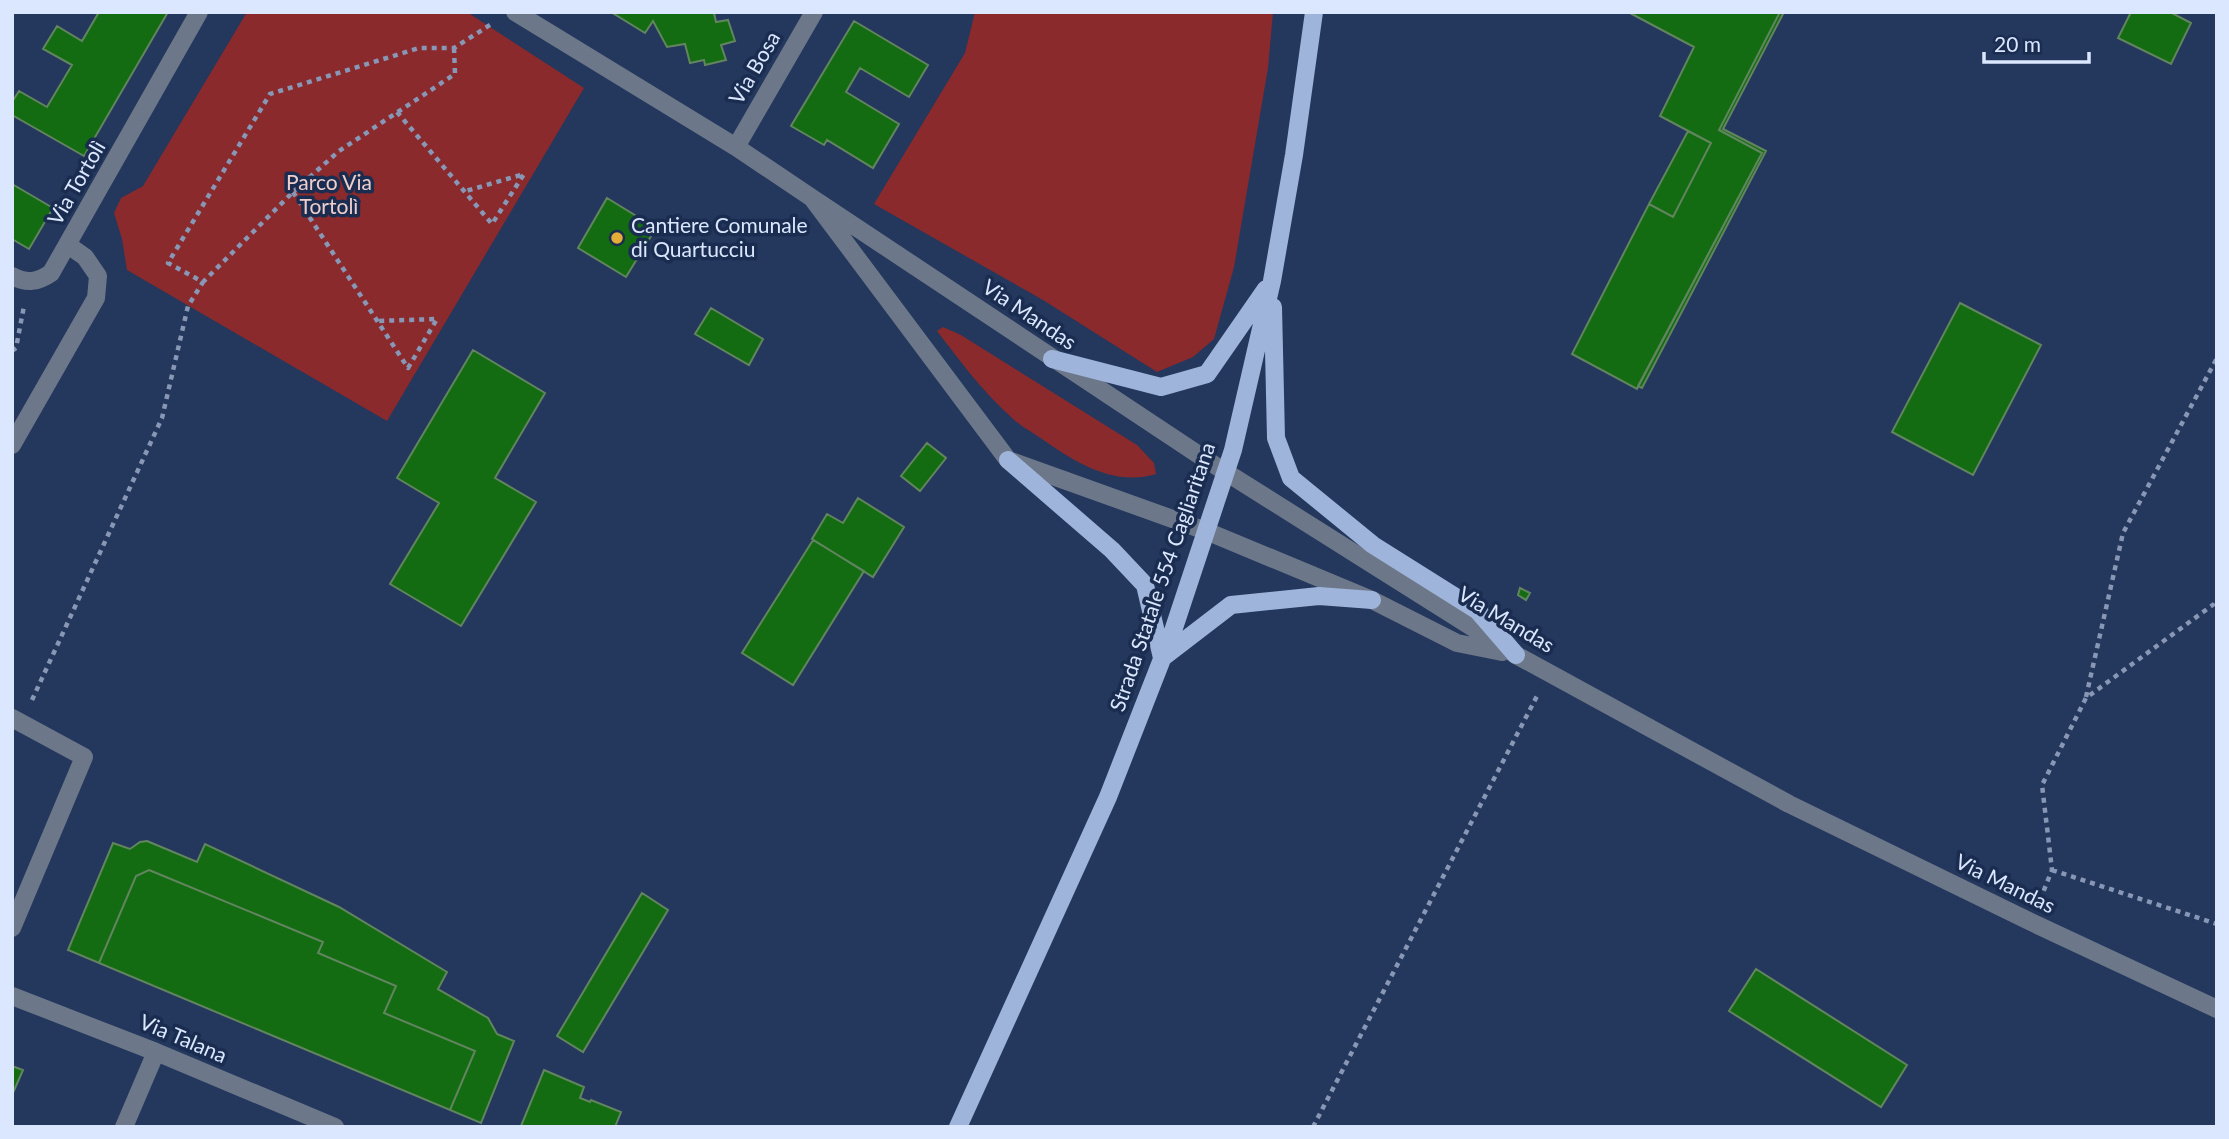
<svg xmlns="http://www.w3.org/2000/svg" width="2229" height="1139" font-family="Lato,sans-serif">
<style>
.green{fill:#8a2a2d}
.building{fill:#136c12;stroke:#62855f;stroke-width:2}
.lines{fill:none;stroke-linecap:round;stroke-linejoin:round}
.path{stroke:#8897b5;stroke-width:4.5;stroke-dasharray:5 5;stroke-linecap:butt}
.minor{stroke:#6c7789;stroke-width:18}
.major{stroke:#9fb4da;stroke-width:18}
.poi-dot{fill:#e4ad35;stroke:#1a2d51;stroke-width:2.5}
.labels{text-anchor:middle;stroke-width:7;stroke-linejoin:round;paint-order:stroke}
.street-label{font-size:21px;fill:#dae7fe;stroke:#1a2d51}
.park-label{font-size:21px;fill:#edcecc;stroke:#1a2d51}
.poi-label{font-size:21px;fill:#dae7fe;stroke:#1a2d51;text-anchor:start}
</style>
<rect width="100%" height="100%" fill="#24375c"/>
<path class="green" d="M247 12H467L584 88 387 421 127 270 122 239 114 213 121 198 143 186Z
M975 12H1273L1268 68 1234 267 1214 339 1193 357 1157 372 1043 300 874 204 965 53Z
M943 327 961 335 1137 445 1154 463 1156 474C1114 487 1075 462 1042 439 1032 432 1020 426 1011 417 983 392 960 361 937 331Z"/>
<path class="building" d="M99 12H168L84 156 12 115V102L19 91 47 107 72 65 43 49 57 26 82 41Z
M611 12 714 13 716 22 728 20 735 41 721 45 726 60 705 65 704 60 690 63 685 44 667 47 653 21 645 33Z
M1628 12H1780L1719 130 1762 153 1637 389 1572 354 1649 204 1673 217 1711 143 1660 116 1694 47Z
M1780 12H1784L1723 129 1766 151 1642 388 1638 386 1762 153 1719 130Z
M2131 12H2170L2191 23 2171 64 2118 38Z
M854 21 928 65 909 97 860 68 846 92 899 124 873 168 827 140 824 145 791 126Z
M1688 131 1711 143 1673 217 1649 204Z
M12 184 53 208 29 249 12 239Z
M607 198 656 228 626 277 578 248Z
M1960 303 2041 345 1973 475 1892 432Z
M711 308 763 339 749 365 695 334Z
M473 350 545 393 495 478 536 502 461 626 390 584 439 503 397 478Z
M927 443 946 458 920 491 901 476Z
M858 498 904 527 873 577 812 539 827 514 843 523Z
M813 540 864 571 793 685 742 653Z
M1520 588 1530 593 1526 600 1518 595Z
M147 841 197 862 205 844 339 907 447 972 438 989 488 1018 497 1034 514 1041 481 1123 450 1110 475 1051 384 1013 396 986 318 953 323 942 149 870 136 876 99 963 68 950 113 843 130 849 140 842Z
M149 870 323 942 318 953 396 986 384 1013 475 1051 450 1110 99 963 136 876Z
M642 893 668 910 583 1052 557 1036Z
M1756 969 1907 1065 1881 1107 1729 1011Z
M12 1066 23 1070 12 1095Z
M544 1070 584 1087 580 1098 590 1102 591 1100 621 1112 615 1127 521 1126Z"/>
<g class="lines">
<path class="path" d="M454 48 455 74 339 151 293 192 203 282 168 263 270 94 419 48H454L493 23
M397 112 492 224 524 174 466 191
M293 192 408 368 437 319 378 321
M12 351 16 348 24 306
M2086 697 2123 533 2217 358
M32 700 162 418 188 306 203 282
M2052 870 2217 924
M2040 900 2052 870 2042 785 2086 698 2214 604 2217 599
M1313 1127 1537 696"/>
<path class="minor" d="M515 12 736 147 812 198 1008 460 1206 531 1372 600 1457 643 1502 652
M736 147 814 12
M812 198 1205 459 1516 655 1789 804 2031 922 2217 1009
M12 276C27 284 38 282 51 273L199 12
M12 445 96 298 98 276 85 257 68 245
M12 718 84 757 12 928
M12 996 156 1052 335 1127
M124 1127 156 1052"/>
<path class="major" d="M1273 307 1276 438 1291 478 1373 545 1478 611 1516 655
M1052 359 1161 387 1207 374 1266 289
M1008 460 1112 550 1145 585 1162 658
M1162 658 1231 605 1319 596 1372 600
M958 1127 1108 797 1173 631 1233 450 1272 281 1294 155 1314 12"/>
</g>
<circle class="poi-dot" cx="617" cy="238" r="7"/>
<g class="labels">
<g class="street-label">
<text transform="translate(755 68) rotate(-60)" y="7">Via Bosa</text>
<text transform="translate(77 183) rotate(-60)" y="7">Via Tortolì</text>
<text transform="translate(1029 315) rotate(34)" y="7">Via Mandas</text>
<text transform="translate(1163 577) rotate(-71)" y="7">Strada Statale 554 Cagliaritana</text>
<text transform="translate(1506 620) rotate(31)" y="7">Via Mandas</text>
<text transform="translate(2005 884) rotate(26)" y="7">Via Mandas</text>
<text transform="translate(183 1039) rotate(23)" y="7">Via Talana</text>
</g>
<g class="park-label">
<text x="329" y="190">Parco Via<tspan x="329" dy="24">Tortolì</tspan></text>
</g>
<g class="poi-label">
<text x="631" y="233">Cantiere Comunale<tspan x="631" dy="24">di Quartucciu</tspan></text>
</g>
</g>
<rect width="2229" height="1139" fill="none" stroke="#dae7fe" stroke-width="28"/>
<path d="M1984 52v10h105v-10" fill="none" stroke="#dae7fe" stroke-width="3.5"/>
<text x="1994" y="52" font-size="21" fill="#dae7fe" stroke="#1a2d51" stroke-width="5" paint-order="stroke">20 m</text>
</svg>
